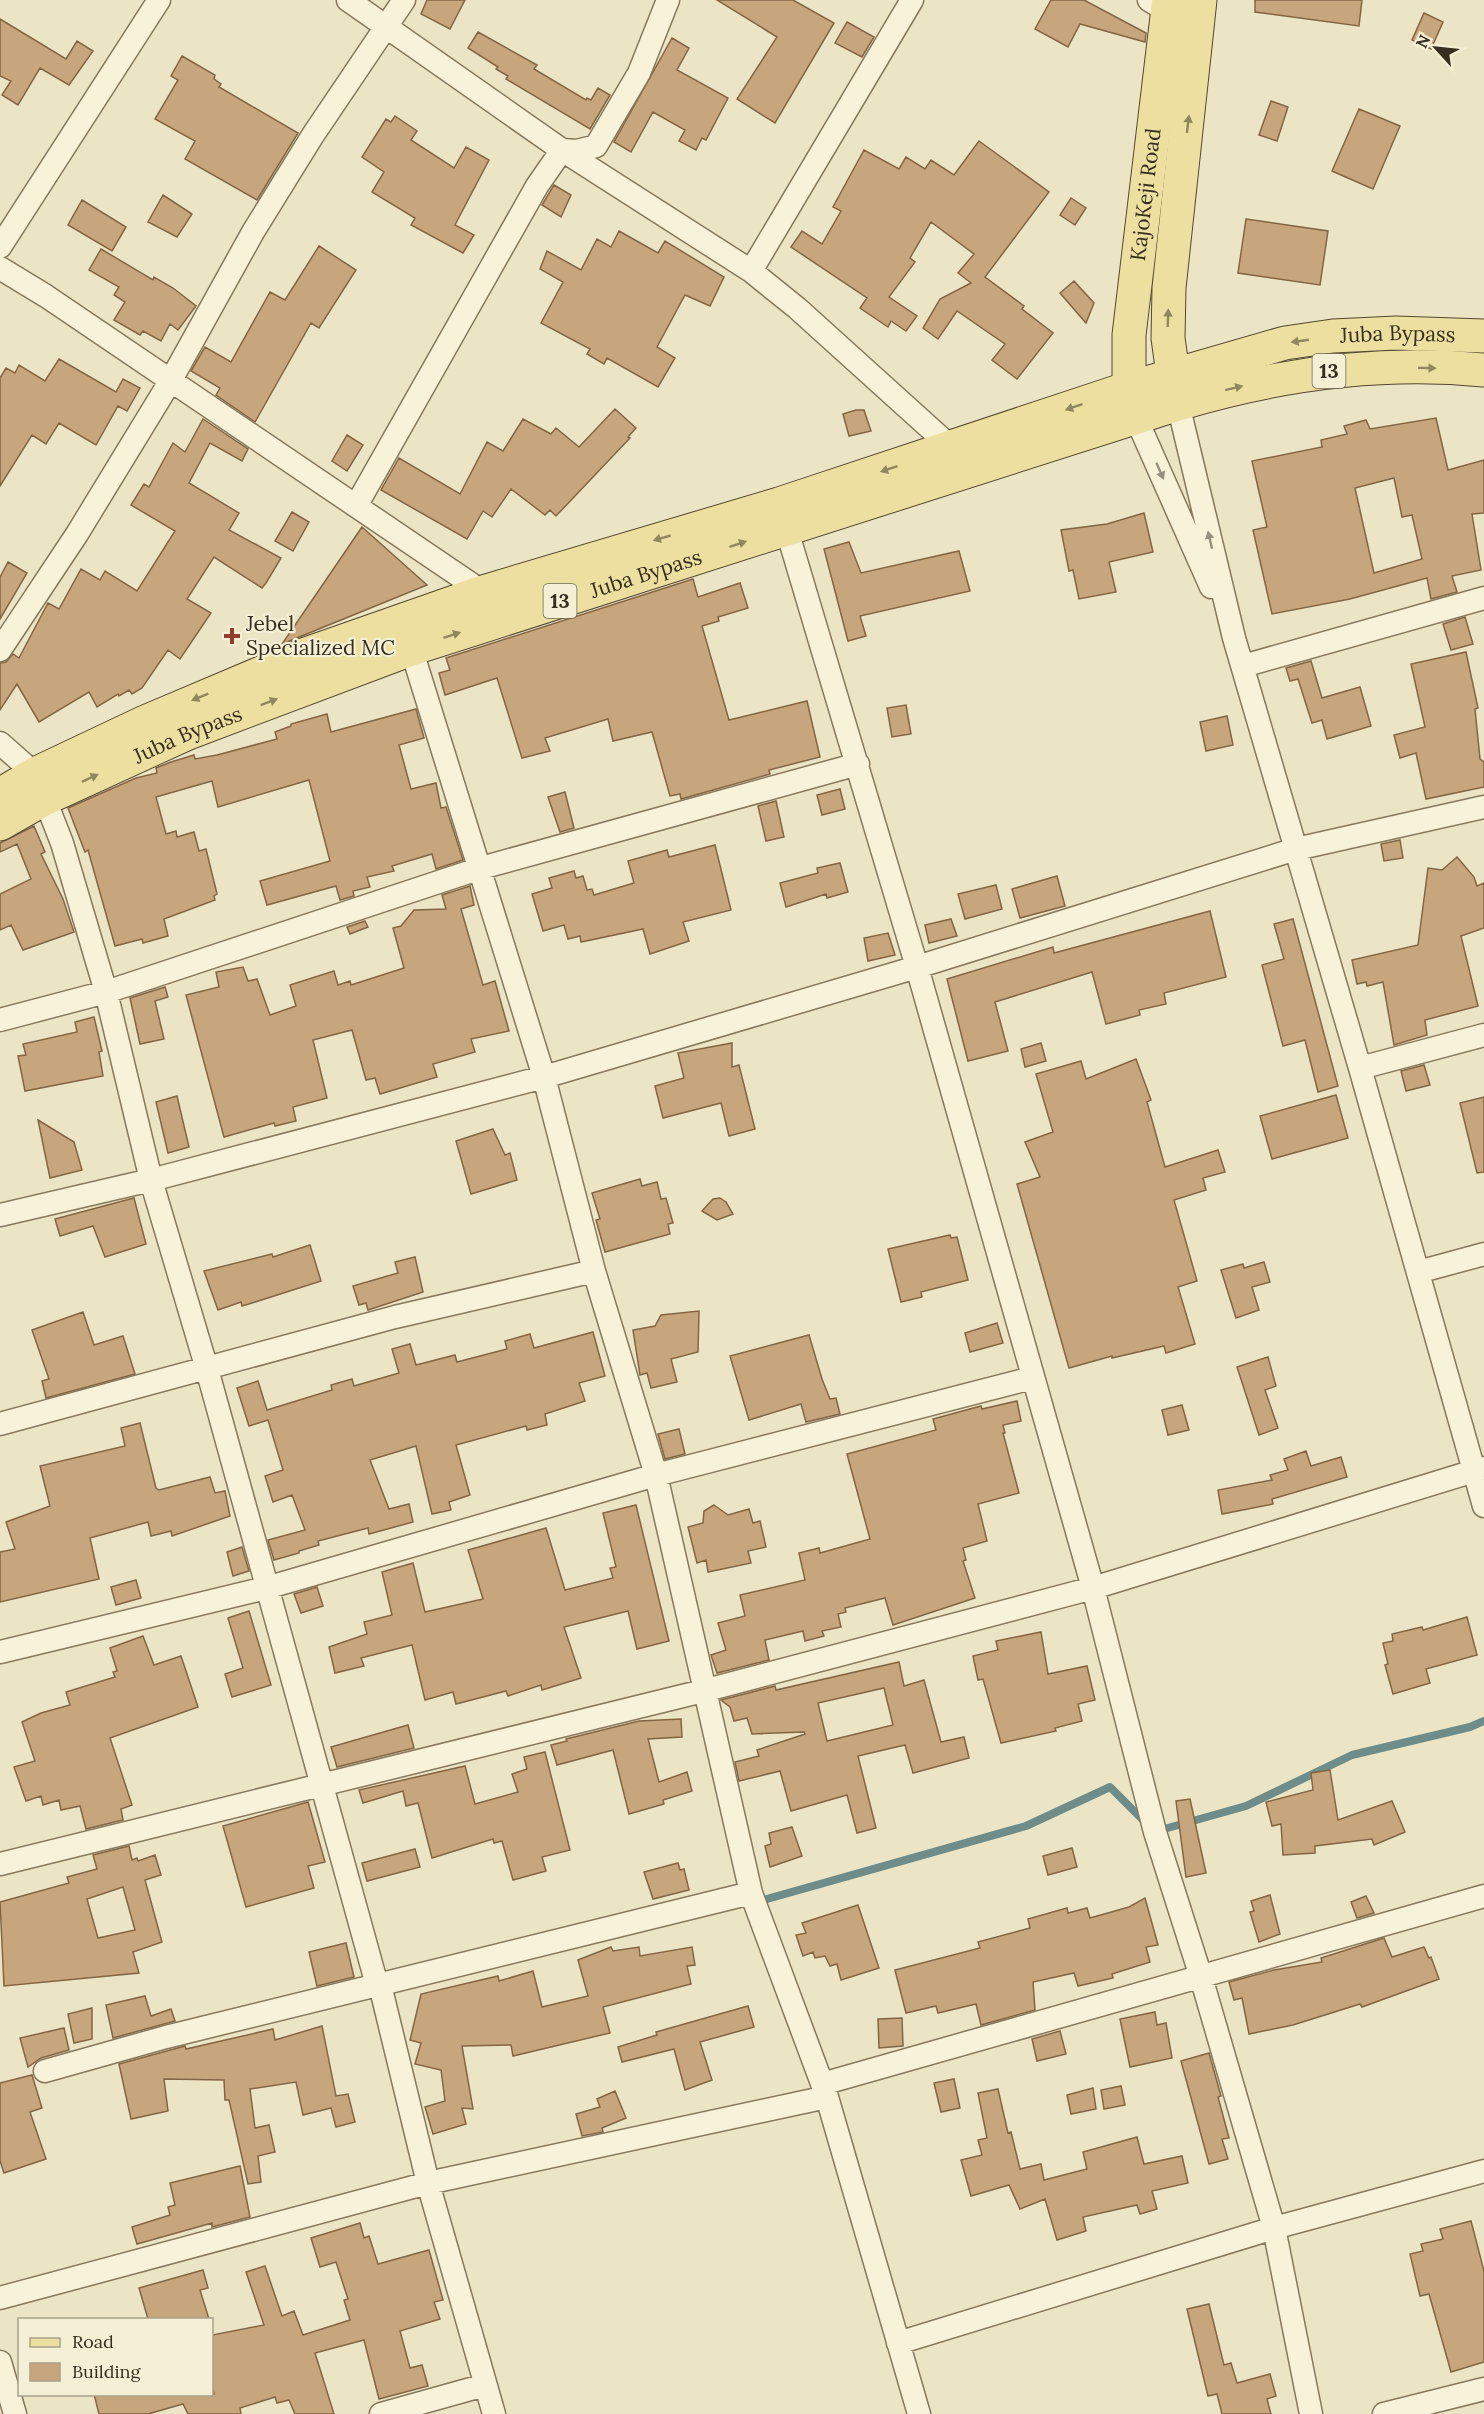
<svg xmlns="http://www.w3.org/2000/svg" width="1484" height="2414" font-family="Lora,serif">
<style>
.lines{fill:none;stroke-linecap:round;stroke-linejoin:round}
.stream{stroke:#6e8d8a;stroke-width:8}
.building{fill:#c8a67d;stroke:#846543;stroke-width:1.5;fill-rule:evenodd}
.street-casing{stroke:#86785c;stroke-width:25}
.primary-casing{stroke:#544630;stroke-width:35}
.street{stroke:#f7f2d8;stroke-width:22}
.primary{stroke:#eddf9f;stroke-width:33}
.oneway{fill:#92865f}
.oneway2{fill:#97907c}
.poi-dot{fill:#923b2f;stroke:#f4efd5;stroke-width:2}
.labels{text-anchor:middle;stroke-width:4.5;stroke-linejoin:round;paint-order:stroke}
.shield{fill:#f4efd5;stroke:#706856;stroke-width:1.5}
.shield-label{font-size:20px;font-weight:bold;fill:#372e1f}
.street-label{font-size:21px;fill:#372e1f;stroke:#f4efd5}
.poi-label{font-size:21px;fill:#372e1f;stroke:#f4efd5;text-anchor:start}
</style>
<rect width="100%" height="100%" fill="#ece5c5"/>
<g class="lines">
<path class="stream" d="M1157 1831 1246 1806 1352 1755 1470 1727 1484 1721
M756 1902 1026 1826 1110 1787 1146 1823"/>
</g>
<path class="building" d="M427 0H465L450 29 421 14Z
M717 0H793L834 23 775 123 737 99 777 37Z
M1051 0H1084L1146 33 1145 42 1080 24 1068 47 1035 29Z
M1255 0H1362L1359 26 1255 12Z
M1424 13 1443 22 1431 49 1412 40Z
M0 19 66 59 77 41 93 51 69 85 40 68 18 105 2 95 11 81 0 76Z
M847 22 874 37 862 57 835 43Z
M478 32 537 65 534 69 586 100 587 98 591 100 598 88 610 95 590 129 506 79 508 76 496 69 498 67 468 48Z
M672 38 689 48 677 70 728 98 706 140 702 138 696 150 679 141 685 130 653 112 631 152 614 142Z
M182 56 215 75 214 79 221 84 219 87 298 133 257 200 185 159 195 141 155 119 178 80 171 76Z
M1271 101 1288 107 1277 141 1259 135Z
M1359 109 1400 126 1373 189 1332 171Z
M395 116 417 131 411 140 454 168 466 147 489 160 455 225 474 235 463 253 411 225 415 218 372 192 384 172 362 157 386 119 391 122Z
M979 141 1049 192 985 277 1024 306 1022 309 1053 333 1017 379 992 360 1005 344 957 311 938 339 923 328 940 299 971 283 958 273 974 254 931 222 910 258 915 262 889 297 917 316 906 331 891 321 888 327 860 308 867 298 791 247 802 231 822 244 841 211 833 207 864 150 899 169 906 157 925 169 931 160 954 175Z
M554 185 571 195 561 217 542 205Z
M163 195 192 214 177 237 148 222Z
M1071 198 1086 208 1075 225 1060 215Z
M82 200 126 227 112 251 68 225Z
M1246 219 1328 231 1320 285 1238 273Z
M619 231 658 253 665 241 724 277 710 306 685 295 657 347 675 358 658 387 607 358 604 364 587 354 590 349 541 323 563 282 540 269 547 251 581 270 597 239 611 247Z
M319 246 356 270 319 328 311 323 255 422 216 395 220 388 191 371 205 347 231 362 270 292 285 300Z
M101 249 153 280 154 277 173 288 196 306 178 330 170 324 161 341 143 331 140 335 114 320 125 302 114 295 119 287 89 270Z
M1074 281 1094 303 1086 323 1060 293Z
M59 359 116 392 123 379 140 388 127 411 118 406 96 445 59 423 46 444 32 435 0 486V378L6 368 15 373 19 365 45 381Z
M615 409 636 428 628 437 630 438 556 516 550 510 545 515 511 489 492 517 483 511 467 539 381 490 399 458 460 494 487 442 503 451 523 419 551 434 556 428 579 447Z
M856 410H864L871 431 849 436 843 414Z
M1436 418 1448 470 1484 460V513L1472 514 1481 570 1452 576 1457 592 1431 599 1427 578 1350 599 1272 614 1253 530 1267 527 1252 461 1322 447 1321 440 1347 434 1344 426 1366 420 1370 429ZM1394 478 1402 517 1412 515 1422 559 1374 573 1355 488Z
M203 419 248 449 242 461 210 443 189 483 239 513 229 530 281 558 266 583 262 588 214 557 187 599 211 613 180 659 168 650 142 688 132 694 129 690 119 696 118 694 97 707 89 692 39 722 17 684 0 710V663L6 662 13 654 19 658 48 603 59 609 81 569 100 580 105 571 137 591 175 531 131 505 144 484 149 487 173 443 185 452Z
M347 435 363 445 347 471 332 461Z
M292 512 309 522 293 551 275 541Z
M1144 513 1153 552 1109 562 1116 592 1079 599 1073 570 1069 571 1061 530 1107 524Z
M362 527 427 585 282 644 317 593Z
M849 542 861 573 959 551 970 591 860 616 866 636 848 641 824 549Z
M8 562 27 573 0 619V577Z
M693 579 698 597 740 583 748 608 718 617 719 621 702 626 729 720 807 701 820 757 769 770 770 774 681 799 680 794 670 796 652 732 613 741 608 719 545 738 550 751 522 758 497 678 445 695 439 673 450 670 446 658Z
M1465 617 1473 644 1451 650 1443 624Z
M1466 652 1478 708 1475 709 1480 759 1484 762V787L1426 799 1416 753 1400 758 1394 735 1425 727 1411 664Z
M1311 661 1322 698 1360 687 1371 726 1327 739 1322 720 1312 723 1298 679 1290 681 1286 668Z
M906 705 911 734 892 737 887 708Z
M416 709 424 738 399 745 411 789 436 783 441 808 446 807 463 860 436 869 432 854 392 866 394 871 367 877 370 887 353 891 354 896 340 900 336 886 267 905 260 881 330 861 309 780 218 807 212 781 156 797 166 834 176 831 177 837 194 832 199 851 206 849 217 894 214 896 215 900 164 919 168 936 143 943 142 939 115 946 88 850 85 852 68 808 136 778 157 773 156 768 171 762 194 755 195 759 217 755 277 739 275 732 291 726V724L327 714 331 732Z
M1227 716 1233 745 1206 751 1200 722Z
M840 789 845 809 822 815 817 795Z
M565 792 574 828 560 832 548 797Z
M776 801 784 837 766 841 758 806Z
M34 826 45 852 41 854 63 899 74 932 23 950 11 925 0 930V894L31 879 17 844 0 852V843Z
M1400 840 1403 858 1384 861 1381 844Z
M715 845 731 910 683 922 689 941 650 954 643 929 581 942 580 936 568 939 564 925 543 931 532 894 552 888 549 878 574 871 576 878 583 876 587 890 592 889 594 895 634 883 628 861 667 850 669 857Z
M1457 857 1474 877 1477 886 1484 883V928L1461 936 1478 1006 1425 1020 1427 1035 1394 1045 1383 982 1367 986 1366 982 1357 984 1352 960 1418 945 1428 868 1442 870Z
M840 863 848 892 827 898 826 894 786 907 780 883 818 873 817 868Z
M1057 876 1065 906 1020 918 1012 889Z
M996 885 1002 909 965 919 958 894Z
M470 886 474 905 461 909 483 985 495 981 509 1031 471 1039 475 1052 433 1064 437 1077 380 1094 375 1078 366 1080 352 1030 313 1040 327 1098 293 1107 296 1121 275 1126 274 1123 224 1137 186 995 219 987 216 972 243 967 248 981 257 979 270 1015 296 1006 290 985 334 971 338 985 350 981 351 985 404 968 393 928 401 926 414 910 446 909 442 895Z
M1210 911 1226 977 1164 993 1166 1004 1139 1010 1140 1015 1106 1024 1092 972 995 1002 1008 1051 968 1061 947 979 1053 947 1054 953Z
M951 919 957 936 929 943 925 925Z
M1293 919 1338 1086 1318 1092 1305 1040 1283 1046 1262 965 1284 959 1274 924Z
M365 921 368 927 350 934 347 927Z
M888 933 895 955 868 961 864 938Z
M165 987 168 997 155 1001 164 1039 140 1044 130 998Z
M94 1017 102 1051 99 1052 103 1076 25 1091 18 1056 26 1055 23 1044 77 1032 75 1022Z
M732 1043V1067L739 1065 755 1129 729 1136 721 1103 663 1118 655 1086 684 1078 678 1053Z
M1041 1043 1046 1061 1025 1067 1021 1049Z
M1136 1059 1151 1100 1147 1102 1165 1167 1218 1150 1225 1172 1203 1178 1206 1190 1174 1200 1197 1281 1178 1287 1195 1344 1166 1353 1164 1346 1112 1358V1356L1069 1368 1017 1184 1040 1177 1025 1142 1053 1132 1036 1074 1081 1061 1086 1079Z
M1424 1065 1430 1085 1406 1091 1401 1071Z
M1336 1095 1348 1138 1272 1159 1260 1116Z
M177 1096 189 1147 168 1153 156 1102Z
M1484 1097V1172L1477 1173 1460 1103Z
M38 1120 74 1142 82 1170 50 1178Z
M493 1129 505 1155 510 1153 517 1180 471 1194 456 1141Z
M640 1179 642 1186 657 1182 661 1199 666 1198 673 1223 668 1224 670 1234 605 1252 596 1220 600 1219 592 1193Z
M134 1198 146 1244 105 1257 93 1226 60 1236 55 1219Z
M720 1198 726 1202 733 1214 717 1220 702 1211 713 1199Z
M950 1235 951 1238 957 1237 968 1280 921 1292 922 1297 901 1302 888 1249Z
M310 1245 321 1281 252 1303 242 1306 241 1302 218 1310 204 1271 272 1254 273 1257Z
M415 1257 423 1292 368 1310 366 1303 359 1305 353 1286 398 1273 395 1262Z
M1264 1262 1270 1282 1252 1287 1259 1310 1236 1318 1221 1270 1243 1264 1244 1268Z
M699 1311 698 1352 671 1359 677 1382 651 1388 647 1373 640 1375 633 1330 655 1326 661 1315Z
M83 1312 94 1345 123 1336 135 1374 46 1398 42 1381 49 1379 32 1330Z
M997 1323 1003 1343 970 1352 965 1333Z
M593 1332 605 1376 579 1383 585 1401 545 1414 547 1425 527 1430 526 1426 456 1445 470 1495 449 1502 451 1510 432 1514 416 1446 370 1460 389 1509 409 1504 413 1522 369 1534 368 1528 318 1541 319 1545 299 1551V1553L274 1560 268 1540 305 1530 292 1495 273 1502 265 1476 283 1470 268 1420 249 1426 237 1388 258 1381 267 1410 332 1390 331 1385 352 1379 354 1386 399 1373 392 1349 410 1344 416 1365 455 1355 457 1362 507 1349 505 1341 530 1334 534 1348Z
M809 1335 822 1379 830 1399 836 1398 840 1414 806 1422 801 1404 749 1420 730 1356Z
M1268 1357 1276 1386 1265 1390 1278 1428 1259 1435 1237 1367Z
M1017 1401 1021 1421 1003 1425 1005 1433H1003L1019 1493 978 1504 987 1541 963 1548 966 1560 963 1561 975 1598 893 1625 885 1598 845 1608 846 1612 838 1614 841 1627 822 1631 824 1636 805 1641 803 1631 765 1640 769 1660 717 1673 711 1655 726 1650 718 1623 745 1616 740 1595 805 1580 799 1553 819 1548 820 1553 870 1539 847 1454 936 1430 933 1419 981 1406 982 1409Z
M1182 1405 1189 1430 1168 1435 1162 1410Z
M140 1423 156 1488 159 1490 210 1477 215 1493 225 1491 230 1516 172 1536 171 1531 151 1536 148 1522 90 1538 99 1579 0 1602V1552L15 1549 6 1522 50 1506 40 1466 125 1446 121 1428Z
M679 1429 685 1454 665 1459 658 1434Z
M1306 1451 1311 1466 1341 1457 1347 1477 1272 1499 1273 1504 1222 1514 1218 1490 1272 1480 1270 1475 1288 1470 1284 1459Z
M636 1505 669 1641 637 1649 628 1611 564 1627 581 1678 542 1690 541 1685 508 1696 506 1691 456 1704 453 1692 425 1700 412 1645 361 1658 364 1666 335 1673 329 1647 367 1634 364 1622 392 1615 382 1572 413 1563 425 1612 483 1599 468 1550 546 1528 565 1590 613 1578 610 1568 616 1567 603 1513Z
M714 1505 728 1515 749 1509 753 1523 760 1521 766 1547 748 1551 751 1563 708 1572 706 1560 697 1563 688 1527 703 1523 704 1511Z
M242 1547 249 1571 233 1576 227 1552Z
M136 1580 141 1598 116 1605 111 1587Z
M317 1587 323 1606 301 1613 294 1594Z
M249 1611 271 1685 232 1697 225 1674 243 1668 228 1618Z
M1467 1617 1477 1655 1426 1669 1430 1683 1393 1694 1385 1665 1388 1664 1383 1643 1393 1641 1392 1634 1422 1627 1423 1630Z
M1041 1632 1048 1674 1087 1666 1095 1700 1078 1704 1082 1721 1055 1728 1056 1731 1001 1743 983 1679 978 1680 973 1656 998 1650 996 1641Z
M143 1636 154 1665 181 1656 198 1707 110 1738 132 1805 121 1809 123 1820 86 1829 80 1806 61 1810 59 1800 43 1805 41 1796 26 1801 14 1767 35 1761 22 1722 41 1713 70 1705 66 1692 115 1677 113 1672 117 1671 110 1648Z
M899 1662 904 1686 924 1680 941 1742 964 1737 969 1758 913 1773 905 1745 858 1756 876 1828 857 1833 847 1795 791 1811 780 1771 739 1781 735 1762 759 1756 757 1750 805 1734 804 1732 752 1734 747 1718 734 1721 730 1707 721 1700 775 1686 776 1690ZM884 1688 893 1725 827 1741 818 1703Z
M681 1719 682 1737 648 1739 659 1782 687 1772 692 1791 663 1800 664 1804 629 1814 613 1750 557 1765 551 1745 567 1741 566 1739 639 1721Z
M408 1725 414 1748 337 1767 331 1747Z
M545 1752 570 1850 542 1857 546 1871 513 1880 502 1841 494 1843 493 1839 432 1858 418 1803 406 1806 403 1791 363 1803 359 1790 465 1766 475 1804 518 1792 512 1774 527 1769 524 1757Z
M1330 1770 1338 1820 1392 1801 1405 1832 1374 1845 1372 1839 1315 1846V1853L1283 1855 1281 1824 1272 1826 1266 1802 1313 1790 1311 1773Z
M1190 1799 1206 1873 1186 1877 1176 1801Z
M308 1802 325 1862 308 1866 314 1888 246 1907 223 1826Z
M792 1827 802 1856 770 1867 765 1846 771 1844 769 1833Z
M129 1846 132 1860 137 1858 138 1861 155 1855 161 1875 145 1880 162 1942 133 1952 139 1973 4 1986 0 1902 69 1883 67 1877 97 1869 93 1855ZM123 1887 135 1930 98 1938 87 1899Z
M1072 1848 1077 1867 1048 1875 1043 1856Z
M415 1849 420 1867 367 1881 362 1863Z
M678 1863 680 1870 684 1869 689 1890 653 1899 644 1872Z
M1270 1895 1280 1934 1259 1942 1250 1912 1254 1911 1251 1901Z
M1366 1896 1374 1913 1357 1918 1351 1902Z
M1145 1898 1158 1945 1146 1947 1150 1962 1112 1974 1113 1978 1078 1986 1074 1973 1033 1982 1035 2010 981 2025 976 2004 938 2013 936 2006 906 2013 895 1970 980 1948 978 1942 1030 1928 1028 1919 1067 1908 1068 1913 1087 1908 1090 1918 1129 1907Z
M858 1905 879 1968 841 1980 837 1964 830 1966 825 1956 815 1958 813 1952 803 1956 796 1935 806 1933 802 1923Z
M1384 1938 1392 1957 1424 1947 1429 1958 1431 1957 1439 1979 1362 2007 1360 2004 1293 2025 1249 2034 1242 1998 1234 2000 1229 1982 1274 1970 1322 1962 1321 1958Z
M346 1943 354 1977 317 1986 309 1952Z
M611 1947 613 1951 639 1947 640 1956 692 1947 695 1965 687 1966 691 1984 603 2007 610 2033 513 2056 511 2045 462 2046 473 2109 462 2108 466 2124 433 2134 425 2107 445 2101 441 2070 415 2064 421 2043 410 2040 421 1994 498 1976 499 1981 533 1971 542 2007 588 1996 578 1960Z
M145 1996 151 2016 171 2009 175 2021 113 2038 106 2005Z
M748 2006 754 2027 700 2042 712 2080 685 2090 674 2049 622 2062 618 2047 657 2035 656 2032Z
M92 2008V2039L74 2043 68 2014Z
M1155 2012 1157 2025 1166 2023 1172 2058 1130 2067 1120 2019Z
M902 2018 903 2046 879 2048 878 2019Z
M322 2026 336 2096 348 2094 355 2122 336 2127 331 2108 303 2115 296 2082 250 2089 255 2128 269 2125 275 2152 258 2156 261 2182 248 2184 229 2100H225L224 2080 164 2079 168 2111 131 2119 119 2064 185 2046 186 2049 273 2029 275 2040Z
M64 2028 69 2050 41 2058 28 2067 20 2038Z
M1060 2031 1066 2054 1037 2061 1032 2039Z
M1209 2053 1221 2096 1218 2097 1229 2138 1222 2139 1228 2159 1209 2164 1181 2061Z
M32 2075 42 2108 30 2112 46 2159 4 2173 0 2161V2083Z
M954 2079 960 2108 941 2112 934 2083Z
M1121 2086 1125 2105 1104 2109 1101 2090Z
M1093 2088 1096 2109 1071 2114 1067 2095Z
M998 2089 1008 2133 1011 2132 1020 2169 1041 2164 1044 2180 1087 2169 1083 2152 1137 2137 1144 2164 1182 2156 1188 2183 1152 2191 1157 2209 1140 2214 1137 2205 1083 2217 1086 2231 1057 2240 1045 2199 1020 2209 1009 2185 971 2196 961 2160 982 2155 978 2140 987 2138 978 2093Z
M615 2091 626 2118 602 2128 603 2132 582 2136 576 2114 600 2107 597 2099Z
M240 2166 250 2217 212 2227V2223L137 2244 132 2227 170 2215 168 2207 175 2205 170 2183Z
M1471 2221 1484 2271V2362L1451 2372 1429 2294 1420 2296 1410 2254 1423 2251 1421 2244 1443 2239 1440 2229Z
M360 2223 364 2238 369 2236 378 2264 429 2250 443 2300 434 2302 440 2319 400 2331 410 2368 422 2365 428 2386 379 2399 364 2340 315 2353 334 2414H295L289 2400 277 2403 275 2397 240 2408 241 2414H188L183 2404 148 2414H99L94 2394H214L212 2384V2335L264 2325 246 2272 265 2266 282 2316 294 2311 303 2335 350 2320 344 2300 348 2299 336 2262 320 2267 311 2238Z
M203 2270 208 2288 200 2290 209 2319H148L139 2288Z
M1209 2304 1224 2365 1231 2363 1237 2383 1270 2374 1276 2396 1267 2399 1271 2414H1222L1217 2394 1208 2396 1187 2309Z"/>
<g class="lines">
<g class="street-casing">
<path id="street" d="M348 0 562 150 751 271 797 308 952 448
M1149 0 1167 11
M0 247 159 0
M0 268 46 296 483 592
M751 271 912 0
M1178 404 1234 638 1360 1068 1484 1506
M1136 418 1211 587
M356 506 537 186 562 150 577 151 596 146 639 73 668 0
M783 517 917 967 1093 1588 1155 1832 1201 1977 1274 2228 1311 2414
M407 635 544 1077 594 1271 656 1475 751 1893 827 2097 919 2414
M0 650 77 534 171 380 253 232 313 135 404 0
M1243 666 1484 598
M0 743 35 774 62 843 106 992 151 1180 207 1369 377 1985 381 1989 428 2183 494 2414
M0 1020 106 992 481 868 858 764
M1360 1068 1484 1035
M0 1215 151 1180 544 1077 917 967 1296 849 1484 807
M1418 1272 1484 1254
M0 1424 395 1317 594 1271
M0 1652 266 1588 656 1475 1032 1378
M0 1864 703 1691 1093 1588 1484 1468
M45 2071 166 2037 751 1893
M822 2084 1484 1896
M0 2298 428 2183 827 2097
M898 2343 1274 2228 1484 2171
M0 2362 15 2414
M381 2414 485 2385
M1384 2414 1484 2389"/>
</g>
<g class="primary-casing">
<g id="primary">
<path d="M1176 396 1168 338 1169 288 1200 0"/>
<path id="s1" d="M1134 409 1129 388V335L1169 0"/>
<path id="s2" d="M0 795 35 774 145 722 306 654 483 592 779 504 1129 388 1285 343 1333 336 1396 333 1484 336"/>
<path id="s3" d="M0 824 44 799 188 733 411 649 1178 404C1278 374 1379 360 1484 370"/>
</g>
</g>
<use href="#street" class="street"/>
<use href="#primary" class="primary"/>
</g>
<defs><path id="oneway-solid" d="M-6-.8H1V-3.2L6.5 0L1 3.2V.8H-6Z" transform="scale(1.5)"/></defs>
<g class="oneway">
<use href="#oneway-solid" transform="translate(1188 124) rotate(-83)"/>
<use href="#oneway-solid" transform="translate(1168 318) rotate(-88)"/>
<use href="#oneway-solid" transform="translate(1300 341) rotate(172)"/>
<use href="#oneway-solid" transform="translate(1427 368) rotate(1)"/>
<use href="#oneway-solid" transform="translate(1234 388) rotate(-14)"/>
<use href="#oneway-solid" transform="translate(1074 407) rotate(161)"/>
<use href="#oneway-solid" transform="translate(889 469) rotate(162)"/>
<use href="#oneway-solid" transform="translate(662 538) rotate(164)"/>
<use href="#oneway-solid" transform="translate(738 544) rotate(-18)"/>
<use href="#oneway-solid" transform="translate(452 635) rotate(-18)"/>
<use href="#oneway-solid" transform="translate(200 697) rotate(158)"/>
<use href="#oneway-solid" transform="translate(269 702) rotate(-21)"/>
<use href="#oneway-solid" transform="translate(90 778) rotate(-25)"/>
</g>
<g class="oneway2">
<use href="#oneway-solid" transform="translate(1160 471) rotate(66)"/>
<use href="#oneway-solid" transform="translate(1210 540) rotate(-103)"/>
</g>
<path class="poi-dot" d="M229 627h6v6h6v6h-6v6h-6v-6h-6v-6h6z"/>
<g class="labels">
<g class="shield">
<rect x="1312.5" y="354" width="33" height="34" rx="4.5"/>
<rect x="543.5" y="584" width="33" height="34" rx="4.5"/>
</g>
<g class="shield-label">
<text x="1329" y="378">13</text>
<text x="560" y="608">13</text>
</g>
<g class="street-label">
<text dy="7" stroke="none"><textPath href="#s1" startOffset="216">KajoKeji Road</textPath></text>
<text dy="7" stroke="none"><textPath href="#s2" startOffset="1478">Juba Bypass</textPath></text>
<text dy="7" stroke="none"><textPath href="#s3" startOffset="694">Juba Bypass</textPath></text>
<text dy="7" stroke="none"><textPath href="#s3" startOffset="208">Juba Bypass</textPath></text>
</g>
<g class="poi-label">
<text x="246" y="631">Jebel<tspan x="246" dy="24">Specialized MC</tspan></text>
</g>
</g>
<rect x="18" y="2318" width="195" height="78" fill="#f4efd5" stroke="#a8a28c" stroke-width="1.5"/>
<rect x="30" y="2338" width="30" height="9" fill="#eddf9f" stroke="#a8a28c" stroke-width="1.5"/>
<text x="72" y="2348" font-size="18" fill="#372e1f">Road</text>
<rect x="30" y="2363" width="30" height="18" fill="#c8a67d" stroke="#a8a28c" stroke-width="1.5"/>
<text x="72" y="2378" font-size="18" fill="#372e1f">Building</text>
<g transform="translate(1436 48) rotate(297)" stroke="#f4efd5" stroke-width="4.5" paint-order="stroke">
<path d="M0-4.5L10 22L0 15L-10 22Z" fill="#372e1f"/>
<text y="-9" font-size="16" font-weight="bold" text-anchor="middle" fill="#372e1f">N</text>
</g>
</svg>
